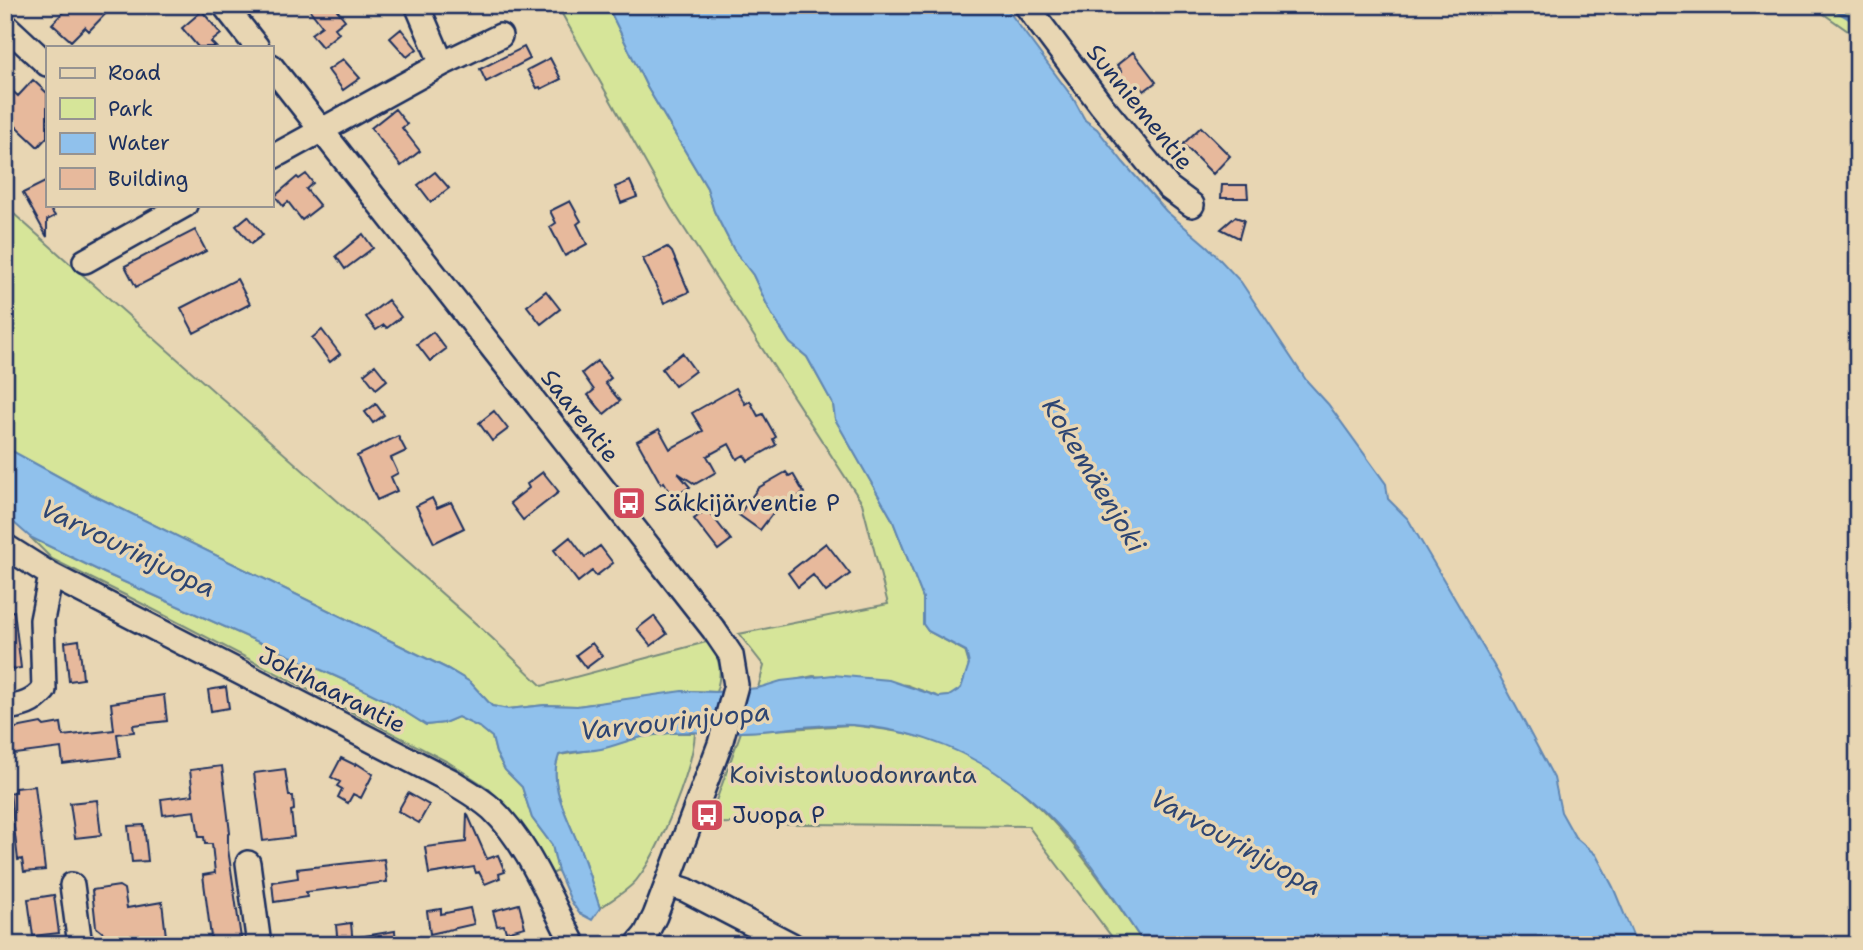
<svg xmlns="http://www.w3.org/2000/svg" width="1863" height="950" font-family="'Shantell Sans',sans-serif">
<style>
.green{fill:#d6e599;stroke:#788a7c;stroke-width:2}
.water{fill:#90c1ec;stroke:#6187b3;stroke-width:2}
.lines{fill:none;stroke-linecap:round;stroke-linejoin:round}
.stream{stroke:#6187b3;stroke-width:5}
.building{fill:#e7b99c;stroke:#1b2f5e;stroke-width:2}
.minor-casing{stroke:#1b2f5e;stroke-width:28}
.minor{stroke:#e8d6b3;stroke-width:23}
.labels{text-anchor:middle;stroke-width:7;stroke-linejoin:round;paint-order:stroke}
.street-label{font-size:24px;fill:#1b2f5e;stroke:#e8d6b3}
.poi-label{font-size:24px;fill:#1b2f5e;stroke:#e8d6b3;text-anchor:start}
.park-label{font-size:24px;fill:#2e4164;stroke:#e8d6b3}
.water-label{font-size:26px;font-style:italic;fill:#2d4573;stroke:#e8d6b3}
</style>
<rect width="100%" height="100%" fill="#e8d6b3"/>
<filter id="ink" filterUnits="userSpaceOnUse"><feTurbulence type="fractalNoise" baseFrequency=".0143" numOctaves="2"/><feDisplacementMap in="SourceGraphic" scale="14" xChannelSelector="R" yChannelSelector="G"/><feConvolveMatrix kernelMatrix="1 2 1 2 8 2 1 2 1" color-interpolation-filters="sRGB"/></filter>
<g filter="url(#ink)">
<path class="green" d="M557 5H607L647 87 707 188 714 211 734 250 753 275 771 313 790 342 807 357 833 404 835 419 892 519 923 598V624L928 631 965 651 969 664 964 682 958 692 949 696 939 697 907 685 813 676 758 688 764 666 739 634 888 604 862 503 671 208Z
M1811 5H1846L1858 15V38Z
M5 206 492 638 542 686 710 641C720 662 723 670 716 692L693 691 577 706 545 705 508 709 492 706 470 682 448 669 87 492 9 450 5 447Z
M30 537 104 573 346 681 391 703 426 725 444 723 458 717 481 728 492 737 496 753 505 770 522 787 532 818 552 845 558 871 550 875 513 813 488 788 448 762 131 598 52 559Z
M851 725C883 729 915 733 945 745 1039 782 1090 865 1145 945H1118L1028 826 708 823 741 732Z
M670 733H695C693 768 660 850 638 878 630 890 612 899 600 908 592 885 586 862 576 839 566 814 548 783 559 755L598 749 641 737Z"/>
<path class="water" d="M607 5H1004L1073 98 1085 120 1097 129 1123 162 1166 211 1208 247 1241 282 1306 380 1328 404 1386 484 1388 499 1408 519 1497 671 1554 778 1561 812 1575 837 1596 855 1613 887 1637 945H1145C1125 916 1107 885 1085 857 1027 781 950 732 853 725 818 723 778 731 742 732 709 734 674 729 642 737 628 740 615 746 601 749 587 752 573 750 559 755 548 783 566 814 576 839 586 862 592 885 600 908L592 920 579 913 571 901 558 871 552 845 532 818 522 787 505 770 496 753 492 737 481 728 458 717 444 723 426 725 391 703 346 681 104 573 30 537 5 515V447L87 492 448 669 470 682 492 706 508 709 545 705 577 706 682 691 716 692 758 688 781 681 833 675 889 680 939 697 949 696 961 688 969 664 966 651 928 631 923 624V598L892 519 835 419 833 404 807 357 790 343 771 313 753 275 734 250 714 211 707 188 647 87Z"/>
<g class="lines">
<path class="stream" d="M1829 5 1858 23"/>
</g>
<path class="building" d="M70 5H114L89 31 85 27 71 41 52 24Z
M306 5H333L345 20 335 28 339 33 322 47 311 34 322 26Z
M202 11 221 34 211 42 216 47H198L182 28Z
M401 29 417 49 407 57 390 38Z
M524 47 530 59 486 82 480 69Z
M1133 52 1156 82 1144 91 1140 85 1128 94 1115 76 1122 71 1117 65Z
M550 58 561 79 541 89 540 87 537 88 527 70Z
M343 59 360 78 343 90 328 70Z
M33 80 47 93V137L38 147 5 116V84L18 96Z
M395 109 407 124 402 128 420 151 401 166 371 128Z
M1201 127 1230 156 1213 174 1183 144Z
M435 172 449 188 431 202 418 185Z
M306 174 313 183 306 189 320 206 302 220 288 202 283 206 275 196 297 177 299 179Z
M47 181V205L55 216 47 220V237L23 193Z
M630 181 637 197 621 203 615 187Z
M1222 185H1247L1248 198H1221Z
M570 201 581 221 577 224 587 244 565 256 550 227 556 223 550 211Z
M248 216 263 235 251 244 236 226Z
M1235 217 1244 220 1239 238 1221 229Z
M195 230 206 251 136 287 125 266Z
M363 234 373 248 345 269 336 256Z
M667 247 672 252 689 292 664 303 643 259Z
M237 279 250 304 194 333 181 308Z
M546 291 560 309 541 324 527 306Z
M388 300 401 317 387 328 384 325 376 330 366 317Z
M322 330 340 354 330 362 312 338Z
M433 332 446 349 430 361 417 344Z
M682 353 695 371 675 386 662 369Z
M597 361 611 378 605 383 620 401 604 414 588 395 594 390 582 373Z
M375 365 387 380 376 389 364 374Z
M736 388 745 404 750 401 758 416 763 414 776 437 773 439 776 445 748 461 744 455 737 459 729 444 707 456 716 472 695 484 678 473 690 487 673 497 664 482 661 484 637 441 659 429 670 449 703 431 692 413Z
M376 404 384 415 373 423 365 412Z
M494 411 508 429 492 441 479 423Z
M398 436 406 451 391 458 398 473 391 477 397 491 377 500 357 456Z
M543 472 559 492 523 520 510 503 529 488 527 484Z
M786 472 789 476 793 474 804 493 776 509 760 530 739 515 758 488Z
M432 498 437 508 451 502 464 528 434 543 416 506Z
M707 509 731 540 718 550 694 519Z
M570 537 585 557 600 546 613 563 596 576 592 571 578 582 554 550Z
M826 543 850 574 826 592 813 575 798 587 788 573Z
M14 611 21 668 5 670V612Z
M654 616 667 634 651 646 637 629Z
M79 640 83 679 69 681 65 642Z
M592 643 602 656 586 668 576 655Z
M226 687 229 708 211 711 208 690Z
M164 695 167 721 133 725 134 732 117 734 120 757 63 764 61 748 8 755 5 730 41 723 44 726 61 723 63 736 114 730 111 703Z
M341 758 355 765 356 763 373 774 361 798 353 794 348 803 338 797 342 789 337 786 340 782 331 777Z
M222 766 230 833 228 834V849L242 945H212L203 875 215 873 212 844H205L204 837H199L195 811 163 815 161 799 193 795 190 770Z
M285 769 289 796H293L294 810 291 811 294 837 263 841 254 773Z
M35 786 45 870 24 872 22 859 18 860 10 793 15 792V788Z
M408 793 429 805 419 823 398 811Z
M97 800 101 835 75 838 70 803Z
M467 813 487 859 498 855 505 872 499 874 500 878 485 884 479 872 476 873 474 867 429 874 425 847 466 842Z
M144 825 148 861 132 862 128 826Z
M384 859 387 882 306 892 307 897 274 902 272 882 298 878 297 869Z
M119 886 124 889 127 908 162 902 167 945H118L96 927 92 890Z
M54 895 59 933 33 936 28 899Z
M519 904 525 927 506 932 504 925 497 926 493 911Z
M470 908 474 924 430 934 427 911 441 909V914Z
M351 923 353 945H338L336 925Z
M395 931 396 945H358V937Z"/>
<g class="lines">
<g class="minor-casing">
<path id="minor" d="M224 5 257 47
M417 5 442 64
M1026 5 1102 106 1169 188 1192 205
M5 25 47 64
M271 66 714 630 731 655 736 685 720 744 655 916 646 934 637 945
M271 158 442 64 500 36
M85 261 185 205
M5 546 51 575 451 781C465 790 480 798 492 809 529 844 550 901 574 945
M5 708C22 706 33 703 44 690L42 620 51 575
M248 863 259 945
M667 884 686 890 792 945
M72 885 80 945"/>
</g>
<use href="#minor" class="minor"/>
</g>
</g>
<defs>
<g id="bus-square" transform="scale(1.75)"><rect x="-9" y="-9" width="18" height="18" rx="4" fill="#d1495b" stroke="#e8d6b3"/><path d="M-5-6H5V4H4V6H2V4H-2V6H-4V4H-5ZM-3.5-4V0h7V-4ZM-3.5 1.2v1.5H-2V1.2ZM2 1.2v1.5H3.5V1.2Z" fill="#fff"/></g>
</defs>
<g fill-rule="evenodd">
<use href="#bus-square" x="629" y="503"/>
<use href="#bus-square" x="707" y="815"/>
</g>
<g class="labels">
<g class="street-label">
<text transform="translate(1140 107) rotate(51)" y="8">Sunniementie</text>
<text transform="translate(580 416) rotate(52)" y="8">Saarentie</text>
<text transform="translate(332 690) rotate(27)" y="8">Jokihaarantie</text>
</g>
<g class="poi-label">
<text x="654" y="511">Säkkijärventie P</text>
<text x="732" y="823">Juopa P</text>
</g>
<g class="park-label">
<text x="853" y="783">Koivistonluodonranta</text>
</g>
<g class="water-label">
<text transform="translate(1094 475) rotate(59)" y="9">Kokemäenjoki</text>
<text transform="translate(128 548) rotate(26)" y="9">Varvourinjuopa</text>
<text transform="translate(675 721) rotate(-6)" y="9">Varvourinjuopa</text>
<text transform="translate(1236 842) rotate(29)" y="9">Varvourinjuopa</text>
</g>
</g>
<rect width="1863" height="950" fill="none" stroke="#e8d6b3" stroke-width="28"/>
<rect x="14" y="14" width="1835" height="922" fill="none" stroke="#1b2f5e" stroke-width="2.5" filter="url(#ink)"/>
<rect x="46" y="46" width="228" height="161" fill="#e8d6b3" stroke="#969391" stroke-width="2"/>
<rect x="60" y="68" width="35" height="10" fill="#e8d6b3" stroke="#969391" stroke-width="2"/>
<text x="108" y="80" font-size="21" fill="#1b2f5e">Road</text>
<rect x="60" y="98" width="35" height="21" fill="#d6e599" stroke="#969391" stroke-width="2"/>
<text x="108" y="116" font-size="21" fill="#1b2f5e">Park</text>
<rect x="60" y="133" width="35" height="21" fill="#90c1ec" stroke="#969391" stroke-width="2"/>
<text x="108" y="150" font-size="21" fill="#1b2f5e">Water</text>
<rect x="60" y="168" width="35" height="21" fill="#e7b99c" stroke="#969391" stroke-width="2"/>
<text x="108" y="186" font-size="21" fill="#1b2f5e">Building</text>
</svg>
